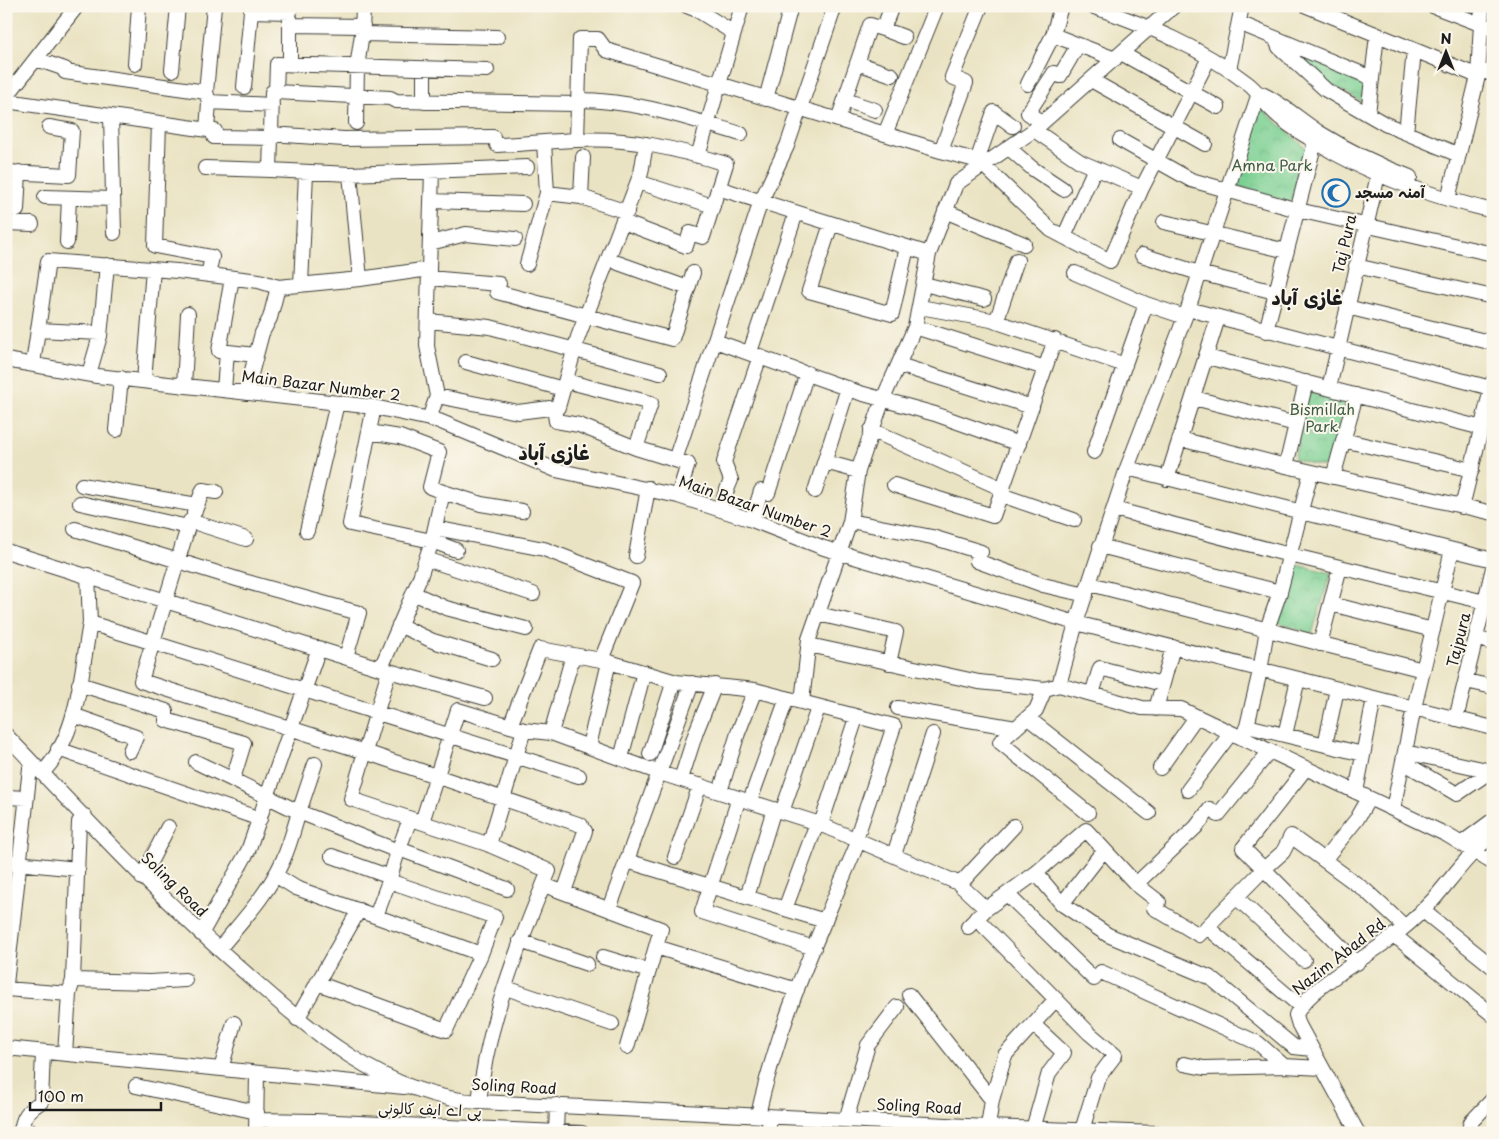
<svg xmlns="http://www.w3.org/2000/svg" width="1499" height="1139" font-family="'Playpen Sans','Playpen Sans Arabic',sans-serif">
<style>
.park{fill:url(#park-crowns);stroke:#4c7658}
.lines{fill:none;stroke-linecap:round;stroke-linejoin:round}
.minor-casing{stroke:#3b3a35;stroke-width:16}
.minor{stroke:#fff;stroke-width:14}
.labels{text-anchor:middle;stroke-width:4;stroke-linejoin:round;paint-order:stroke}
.park-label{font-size:15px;fill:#3d5b46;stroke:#fbf7ec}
.poi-label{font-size:15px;font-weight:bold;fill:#1c1c1c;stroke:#fbf7ec;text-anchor:start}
.street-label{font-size:15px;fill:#1c1c1c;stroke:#fbf7ec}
.district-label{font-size:20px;font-weight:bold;fill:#1c1c1c;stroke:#fbf7ec}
</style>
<defs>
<pattern id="park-crowns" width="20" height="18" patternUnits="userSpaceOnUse" patternTransform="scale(1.25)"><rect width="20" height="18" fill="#7bd093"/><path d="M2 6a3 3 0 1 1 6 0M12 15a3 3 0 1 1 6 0" fill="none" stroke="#6ab27e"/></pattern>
</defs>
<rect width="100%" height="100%" fill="#fbf7ec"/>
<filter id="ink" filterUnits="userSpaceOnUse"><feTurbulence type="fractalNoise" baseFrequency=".02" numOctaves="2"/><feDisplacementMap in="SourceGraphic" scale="10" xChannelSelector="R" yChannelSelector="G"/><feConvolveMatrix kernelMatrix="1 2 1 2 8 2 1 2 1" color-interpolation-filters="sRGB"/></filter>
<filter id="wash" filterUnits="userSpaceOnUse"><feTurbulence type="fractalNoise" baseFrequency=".0096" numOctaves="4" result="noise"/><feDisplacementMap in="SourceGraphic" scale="20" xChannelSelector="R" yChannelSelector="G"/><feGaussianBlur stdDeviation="1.12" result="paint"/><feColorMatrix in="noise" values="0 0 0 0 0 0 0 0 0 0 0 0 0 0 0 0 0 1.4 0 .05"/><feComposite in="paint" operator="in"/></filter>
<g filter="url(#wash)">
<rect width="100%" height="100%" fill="#eae3c3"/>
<path class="park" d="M1287 46 1365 81 1363 102 1328 83Z
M1260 107 1307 149 1291 203 1235 185Z
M1309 392 1345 403 1327 468 1294 459Z
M1294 564 1331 573 1312 634 1276 622Z"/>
</g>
<g filter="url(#ink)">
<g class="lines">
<g class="minor-casing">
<path id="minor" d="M687 6 697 10 734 33
M1091 6C1146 25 1201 47 1247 83 1257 90 1262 100 1270 108 1283 122 1300 133 1316 142 1370 176 1431 196 1493 211
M1307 6 1478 76
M1433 6 1493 29
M290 18V64
M1239 23 1372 78
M290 25 363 26
M883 29 904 37
M362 34 497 37
M1053 35 1115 59
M1276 40 1279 47 1326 90 1385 124 1459 155
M1121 53 1218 107
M36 59 65 69V72L206 92 209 102 207 130
M857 63 892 75
M135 64 139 6
M172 70 178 6
M1229 70 1242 6
M1478 70 1493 74
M1091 80 1205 144
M1028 84 1053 35 1061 6
M244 87 251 11 290 12
M206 92 214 6
M276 92 390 98 396 101 578 104
M1259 93 1188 309 1127 468 1076 623 1493 728
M1262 94C1283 104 1300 120 1320 133 1349 151 1378 165 1410 177
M6 97 77 6
M766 99 791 6
M578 100C635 100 687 118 741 134
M845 100 875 110
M6 101 215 131 214 137 271 138V134L344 139 493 137
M209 102 272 105
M424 102V69
M1368 114 1377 35
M111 116 114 233
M838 120 870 25 883 29 892 6
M159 123 155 246 212 257 208 275
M356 123 357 67 362 34 363 6
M1042 123 1028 113 1054 73 1060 76 1078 45
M1406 133 1414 50
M271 134 272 92H276L277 64 487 70
M885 134 941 151 966 83 952 77 981 6
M577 140 580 39H598L606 50 885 134 937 6
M1120 140 1191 180 1298 210 1493 254
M497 145C524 144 551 141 578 140 628 137 678 149 726 164L703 237 690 233 686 246 623 222
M1009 148 1033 169 1063 189
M941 151 979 161 1051 230 1110 261 1142 188 1081 162 1034 130
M698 156 742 6
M977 161 994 112 1013 126
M205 168 270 170 271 138
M270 170 350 174 527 167
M6 172 69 175 72 131 49 127
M638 182 713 206
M718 188 929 254
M1142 188 1209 58
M547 193 581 197 627 212
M45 197 113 199
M581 197 583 157
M1448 199 1478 76 1482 6
M431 201 523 204
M17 210 19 172
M945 211 1024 244
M1164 222 1287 251
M6 223 32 224
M831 224 809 291 892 314 907 247
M1064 237 1095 168
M67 242 69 198
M430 243 466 234 515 239
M1142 255 1199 273 1275 292
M618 263 688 288
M527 264 547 193 544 142
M1356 266 1493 297
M429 269 432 171
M1075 273 1146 304
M232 278 219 351 256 355
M429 278 499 284
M360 279 429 269 427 346 437 396
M924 284 984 299
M301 285 306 173
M278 287 360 279 350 174
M497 292 672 339 693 273
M920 307 991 320 1125 365
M1347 307 1493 343
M1188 309 1491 388
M428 321 490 327 660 373
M996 322 1017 260
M915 327 1045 368
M38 330 100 333
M1266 331 1315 142
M715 341 860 393 935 414 1019 444
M750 352 796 213
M1207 357 1482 428
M6 360 97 376 374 407 439 421 556 470 678 496 752 520 824 548 1076 623 1059 685
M466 362 563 389
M33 364 48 261 177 271 259 281 278 287 270 318 262 333 246 393
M899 365 1032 407
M89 374 100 336 107 265
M144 381 153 269
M184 386 188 314
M1329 388 1378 175
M224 390 227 352
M1194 398 1296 424
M374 407 350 524 432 541 456 550
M554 408 556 421 579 425 636 448 651 403 566 381
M429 419 437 396 518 412 558 407 578 337 641 173 646 144
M116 430 121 378
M871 430 1003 489
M369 432 400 437 439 452 430 487 443 492 432 541 419 580 381 668
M1180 439 1286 466 1493 513
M1343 440 1472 470
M636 448 688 464 678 496
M1094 452 1146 304 1185 317
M675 460 761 201 787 146 835 6
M825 462 858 471
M1286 466 1306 382
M1127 468 1493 560
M1333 477 1356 395
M1167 479 1218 318
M82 485 197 505
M894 485 993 516 1055 340
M815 491 848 388
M443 492 481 504 522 511
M1001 495 1074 520
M80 503 188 527 141 681 365 752 581 825
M1462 507 1493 381
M719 509 731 480 724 462 760 356
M1114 509 1290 555 1493 604
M194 513 203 490 216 492
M752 520 761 491 768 493 807 373
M190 521 246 539
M850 521 932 537 981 552
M435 528 544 549 632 583 601 660 609 662 589 746
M75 529 240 580 359 613 346 657
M307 531 337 403
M1100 546 1280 592
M6 551 389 671 351 799 487 844 549 871C519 943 487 1024 479 1102
M636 556 648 488
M426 559 533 594
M977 561 1043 585 1086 595
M88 575 90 623 579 776
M1090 584 1423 670
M413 593 446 608 526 629
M1331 604 1433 630
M818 614 896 632 889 663
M399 625 433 641 492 659
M1476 638 1493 643
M1320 644 1340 567
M809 645 979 682 1045 689 1059 685 1142 708 1181 709 1447 835 1493 863
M609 662 676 682 755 690 894 726 856 839
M389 671 485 698
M1466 681 1493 687
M79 684 166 711V720L244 743 233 779
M1045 689 1036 710 1000 742 1088 813
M1092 694 1100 668 1162 684
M802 702 809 639 850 522 858 471 883 399 915 327 929 254 956 184 1034 130 1174 6
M898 708 1016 728
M1156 709 1173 647
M73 715 136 737 130 751
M1028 718 1149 813
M1456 719 1493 568
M510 726 540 649 601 660
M1247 726 1363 754
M551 733 573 655
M6 735C79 812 152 890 231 960 302 1023 380 1096 479 1102L987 1127 1157 1133
M1285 735 1298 679
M1242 738 1247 726 1260 671 1267 629 1280 592 1311 472
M1325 745 1337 689
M58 749 260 819
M1405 752 1491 771 1493 769
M650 754 674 681
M621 758 644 672
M196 762 299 812 315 764
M1403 762 1457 794 1491 771
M1160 768 1196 717
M1306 768 1243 848 1357 963
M42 773C79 736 81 672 90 623
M681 779 696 732 715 685
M1188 790 1231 733
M720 792 738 733 755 690
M1356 792 1374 698
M6 797 27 798
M739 798 702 912 814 948
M750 801 787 698
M1393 809 1414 708 1452 550
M782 812 818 708
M1218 815 1270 751
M422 822 458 710 524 730 551 733 660 773 817 823 958 883 986 909
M821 824 856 718
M1462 843 1493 820
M489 845 524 730
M399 849 507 889
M894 855 933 734
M332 856 390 877
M675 857 700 785
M1324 860 1357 819 1369 798
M627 861 825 921
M6 862 78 869
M275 875 296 888 481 954
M142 878 168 827
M389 881 398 851
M960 884 1014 826
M1136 884 1196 827 1210 809
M544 885 661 929 627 1047
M564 892 585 831
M1007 894 1094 979
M747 897 774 809
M1236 897 1304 960
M1062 904 1104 850
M609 909 692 683
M785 909 817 823
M1422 910 1493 967
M976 918 1089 1033 1115 1055 1098 1078 1082 1130
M968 927 986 909 1036 873
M1207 927 1300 1006
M201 934 248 851 319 648
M1394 935 1493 1015
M520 941 587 964
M656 947 797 990
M219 949C242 921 268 894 283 860 290 845 294 828 299 812L398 851 410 819
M603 957 649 971
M1101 972 1258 1043 1284 1066 1322 1068
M73 980 150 982 185 980
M317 983 446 1030 481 954 495 917 389 881 376 916
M6 984 30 768 33 764
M506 988 612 1024
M6 989 69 994
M909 995 992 1100
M297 1019 359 910
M1033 1024 1064 1053 1049 1073 1033 1129
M6 1048 404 1087
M1312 1049 1294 1047 1211 978 1108 935 1062 904 1036 873 1086 830 1136 884 1159 902 1154 908 1199 935 1264 869 1283 852 1291 836 1366 891 1404 926
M65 1054 69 994 73 980 79 822 85 816
M1184 1064 1204 1068 1284 1066
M221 1069 234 1023
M136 1086 257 1112
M758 1115C779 1020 821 930 859 840
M257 1120 314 1121
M846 1120 868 1045 897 1007
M21 1129 37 1133
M21 1133C22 1117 28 1110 41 1102L43 1052
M256 1133 257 1073
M313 1133 314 1121 582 1133
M556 1133 557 1105
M769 1133V1116
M987 1133 992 1100 1005 1055 1056 999
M1358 1133 1299 1025 1296 1015C1307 989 1361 961 1384 943 1401 931 1419 915 1433 900 1453 877 1469 853 1493 835
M1468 1133 1471 1122 1493 1099"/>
</g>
<use href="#minor" class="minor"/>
</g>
</g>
<defs>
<g id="mosque-ring" transform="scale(1.4375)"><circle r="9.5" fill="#fbf7ec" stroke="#1f6fb2" stroke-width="1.5"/><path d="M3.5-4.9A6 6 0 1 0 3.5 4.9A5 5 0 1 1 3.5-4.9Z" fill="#1f6fb2"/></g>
</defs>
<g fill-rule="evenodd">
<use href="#mosque-ring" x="1336" y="193"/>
</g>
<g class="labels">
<g class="park-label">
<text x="1272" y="171">Amna Park</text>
<text x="1322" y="415">Bismillah<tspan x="1322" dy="17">Park</tspan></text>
</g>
<g class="poi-label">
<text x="1355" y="198">آمنہ مسجد</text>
</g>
<g class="street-label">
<text transform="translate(1345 244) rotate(-77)" y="5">Taj Pura</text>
<text transform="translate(321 386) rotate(7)" y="5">Main Bazar Number 2</text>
<text transform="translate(755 507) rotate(19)" y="5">Main Bazar Number 2</text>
<text transform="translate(1459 640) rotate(-76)" y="5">Tajpura</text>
<text transform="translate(174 885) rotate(44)" y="5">Soling Road</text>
<text transform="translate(1339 957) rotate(-38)" y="5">Nazim Abad Rd</text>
<text transform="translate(514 1087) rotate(3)" y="5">Soling Road</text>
<text transform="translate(919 1107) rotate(3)" y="5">Soling Road</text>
<text transform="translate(430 1110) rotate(2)" y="5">پی اے ایف کالونی</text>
</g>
<g class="district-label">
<text x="1307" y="305">غازى آباد</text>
<text x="554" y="460">غازى آباد</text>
</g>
</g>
<rect width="1499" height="1139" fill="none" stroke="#fbf7ec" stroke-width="25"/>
<g transform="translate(1446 52)" stroke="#fbf7ec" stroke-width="4" paint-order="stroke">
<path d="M0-4L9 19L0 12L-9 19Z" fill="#1c1c1c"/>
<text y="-8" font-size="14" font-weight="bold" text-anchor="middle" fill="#1c1c1c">N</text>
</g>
<path d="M30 1102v8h131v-8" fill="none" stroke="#1c1c1c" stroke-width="2.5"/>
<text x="38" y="1102" font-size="15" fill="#1c1c1c" stroke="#fbf7ec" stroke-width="4" paint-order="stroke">100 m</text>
</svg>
